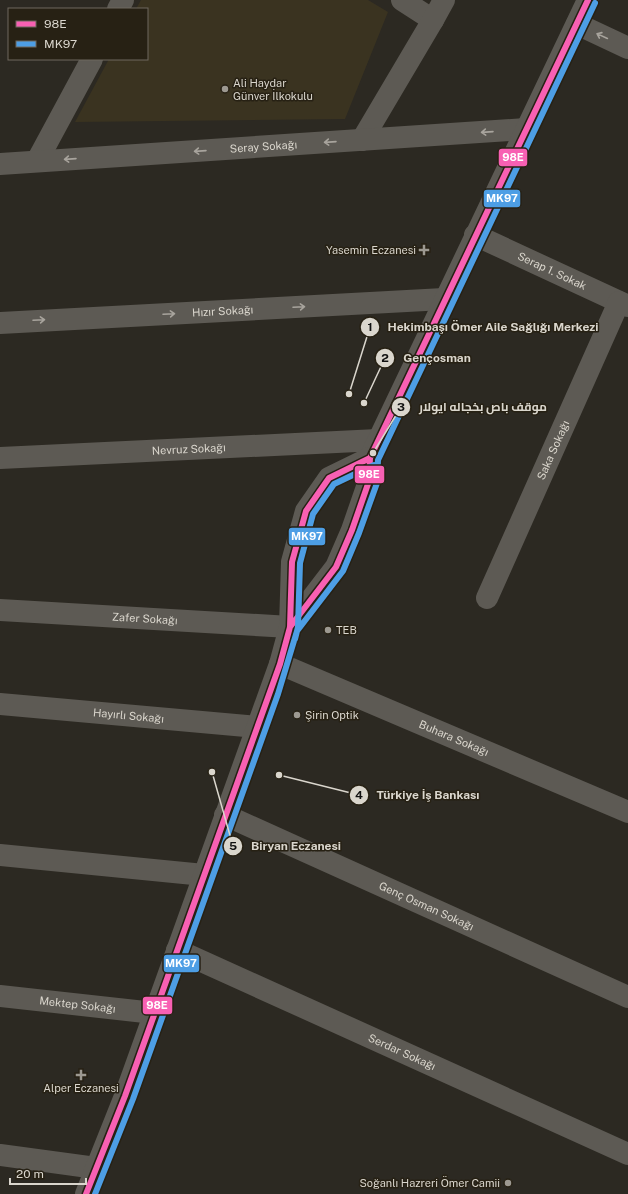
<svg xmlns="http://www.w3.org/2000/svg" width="628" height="1194" font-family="'Public Sans',Cairo,sans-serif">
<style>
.built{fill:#3a3320}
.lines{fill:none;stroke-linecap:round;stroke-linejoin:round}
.minor{stroke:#5d5a54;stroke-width:22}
.tertiary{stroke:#5d5a54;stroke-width:22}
.bus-1-casing{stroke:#272114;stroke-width:9}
.bus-2-casing{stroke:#272114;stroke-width:9}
.bus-1{stroke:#f860b3;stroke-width:6}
.bus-2{stroke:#4d9ee5;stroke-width:6}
.oneway{stroke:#a8a49d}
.poi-dot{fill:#9d9991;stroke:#272114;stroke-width:1.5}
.labels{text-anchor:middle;stroke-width:3;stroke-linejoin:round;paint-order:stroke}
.poi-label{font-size:11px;fill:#dad6cd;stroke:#272114;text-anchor:start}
.street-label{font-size:11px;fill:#dad6cd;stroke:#272114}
.leader{fill:none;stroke:#dad6cd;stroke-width:1.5}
.callout-dot{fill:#dad6cd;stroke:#272114;stroke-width:1.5}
.mark-label{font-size:12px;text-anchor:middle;font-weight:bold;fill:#111}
.callout-label{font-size:12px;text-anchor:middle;font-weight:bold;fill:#dad6cd;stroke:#272114;stroke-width:3;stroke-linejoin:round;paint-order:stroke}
.line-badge{stroke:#272114;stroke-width:1.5}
.badge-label{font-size:11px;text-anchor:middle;font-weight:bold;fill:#fff}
</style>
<rect width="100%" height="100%" fill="#2c2922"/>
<path class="built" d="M141 0H368L388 12 345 119 75 122 109 59H147V9H136Z"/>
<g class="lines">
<g class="minor">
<path d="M402 0 433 20"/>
<path d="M118 9 123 0"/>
<path d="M577 24 628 48"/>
<path d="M362 140 433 20 444 0"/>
<path d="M37 161 92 59"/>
<path id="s1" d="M475 235 628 306"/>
<path id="s2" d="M0 323 444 299"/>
<path id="s3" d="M0 458 378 440"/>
<path id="s4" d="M487 598 619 302"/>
<path id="s5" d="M0 610 290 627"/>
<path id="s6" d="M280 664 628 812"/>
<path id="s7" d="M0 704 257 727"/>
<path id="s8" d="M225 815 628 997"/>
<path d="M0 855 204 875"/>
<path id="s9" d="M177 950 628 1154"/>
<path id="s10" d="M0 996 154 1013"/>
<path d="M0 1155 96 1168"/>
</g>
<g class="tertiary">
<path id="s11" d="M0 164 526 129"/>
<path d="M290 627 336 567 352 530 369 481 370 458 588 0"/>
<path d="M86 1194 125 1096 280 664 290 627 292 562 306 511 329 478 370 458"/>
</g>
<g class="bus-1-casing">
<path id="bus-1" d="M290 627 336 567 352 530 369 481 370 458 588 0
M86 1194 125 1096 280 664 290 627 292 562 306 511 329 478 370 458"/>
</g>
<g class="bus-2-casing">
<path id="bus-2" d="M295 639 298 627 300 563 313 514 334 484 374 465
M95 1194 133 1099 278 694 297 631 343 571 359 533 377 483 378 460 595 3"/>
</g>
<use href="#bus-1" class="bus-1"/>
<use href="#bus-2" class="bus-2"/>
</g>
<defs><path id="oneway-shaft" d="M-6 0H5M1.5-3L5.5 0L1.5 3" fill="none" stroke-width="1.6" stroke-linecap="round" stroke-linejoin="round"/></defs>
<g class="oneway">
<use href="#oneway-shaft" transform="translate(602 36) rotate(-155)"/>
<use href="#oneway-shaft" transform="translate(487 132) rotate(176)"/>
<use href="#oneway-shaft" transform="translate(330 142) rotate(176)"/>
<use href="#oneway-shaft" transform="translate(200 151) rotate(176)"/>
<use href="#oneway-shaft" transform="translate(70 159) rotate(176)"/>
<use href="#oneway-shaft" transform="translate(299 307) rotate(-3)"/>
<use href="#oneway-shaft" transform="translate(169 314) rotate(-3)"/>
<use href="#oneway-shaft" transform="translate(39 320) rotate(-3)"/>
</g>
<g class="poi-dot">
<circle cx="225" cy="89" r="4"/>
<path d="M422 244h4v4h4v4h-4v4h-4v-4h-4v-4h4z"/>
<circle cx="328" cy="630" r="4"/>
<circle cx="297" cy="715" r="4"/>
<path d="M79 1069h4v4h4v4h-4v4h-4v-4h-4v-4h4z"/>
<circle cx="508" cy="1183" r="4"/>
</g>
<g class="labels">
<g class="poi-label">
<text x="233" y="87">Ali Haydar<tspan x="233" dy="13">Günver İlkokulu</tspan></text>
<text x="416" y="254" text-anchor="end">Yasemin Eczanesi</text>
<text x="336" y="634">TEB</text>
<text x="305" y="719">Şirin Optik</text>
<text x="81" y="1092" text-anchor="middle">Alper Eczanesi</text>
<text x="500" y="1187" text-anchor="end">Soğanlı Hazreri Ömer Camii</text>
</g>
<g class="street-label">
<text dy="4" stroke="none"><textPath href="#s11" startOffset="264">Seray Sokağı</textPath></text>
<text dy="4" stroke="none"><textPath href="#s1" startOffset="85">Serap 1. Sokak</textPath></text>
<text dy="4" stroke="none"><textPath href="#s2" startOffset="223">Hızır Sokağı</textPath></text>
<text dy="4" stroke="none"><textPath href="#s3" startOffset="189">Nevruz Sokağı</textPath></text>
<text dy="4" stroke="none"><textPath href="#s4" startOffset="162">Saka Sokağı</textPath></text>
<text dy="4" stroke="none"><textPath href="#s5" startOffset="145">Zafer Sokağı</textPath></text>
<text dy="4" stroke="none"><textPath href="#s7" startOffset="129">Hayırlı Sokağı</textPath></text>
<text dy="4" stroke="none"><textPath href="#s6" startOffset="189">Buhara Sokağı</textPath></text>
<text dy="4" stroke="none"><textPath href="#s8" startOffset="221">Genç Osman Sokağı</textPath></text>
<text dy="4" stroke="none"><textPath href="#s10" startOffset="78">Mektep Sokağı</textPath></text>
<text dy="4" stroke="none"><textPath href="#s9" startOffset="247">Serdar Sokağı</textPath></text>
</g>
</g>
<path class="leader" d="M349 394L370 327M364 403L385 358M373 453L401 407M279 775L359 795M212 772L233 846"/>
<g class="callout-dot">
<circle cx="349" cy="394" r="4"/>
<circle cx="364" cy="403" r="4"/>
<circle cx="373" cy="453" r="4"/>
<circle cx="279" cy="775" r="4"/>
<circle cx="212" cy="772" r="4"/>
<circle cx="370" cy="327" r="10"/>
<circle cx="385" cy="358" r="10"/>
<circle cx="401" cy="407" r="10"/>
<circle cx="359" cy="795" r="10"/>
<circle cx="233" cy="846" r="10"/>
</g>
<g class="mark-label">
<text x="370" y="331">1</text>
<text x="385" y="362">2</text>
<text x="401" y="411">3</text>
<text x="359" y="799">4</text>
<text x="233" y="850">5</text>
</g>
<g class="callout-label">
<text x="493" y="331">Hekimbaşı Ömer Aile Sağlığı Merkezi</text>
<text x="437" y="362">Gençosman</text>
<text x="483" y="411">موقف باص بخجاله ايولار</text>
<text x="428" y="799">Türkiye İş Bankası</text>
<text x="296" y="850">Biryan Eczanesi</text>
</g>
<g class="line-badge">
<rect x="498" y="148" width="30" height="19" rx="4" fill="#f860b3"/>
<rect x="483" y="189" width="38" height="19" rx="4" fill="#4d9ee5"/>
<rect x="354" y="465" width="31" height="19" rx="4" fill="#f860b3"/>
<rect x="288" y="527" width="38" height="19" rx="4" fill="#4d9ee5"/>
<rect x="163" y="954" width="37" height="19" rx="4" fill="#4d9ee5"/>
<rect x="142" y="996" width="31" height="19" rx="4" fill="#f860b3"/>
</g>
<g class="badge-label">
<text x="513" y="161">98E</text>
<text x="502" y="202">MK97</text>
<text x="369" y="478">98E</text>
<text x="307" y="540">MK97</text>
<text x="181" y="967">MK97</text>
<text x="157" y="1009">98E</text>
</g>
<rect x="8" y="8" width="140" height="52" fill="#272114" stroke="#6f695e"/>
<rect x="16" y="21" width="20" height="6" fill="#f860b3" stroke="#6f695e"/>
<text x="44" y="28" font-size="12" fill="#dad6cd">98E</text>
<rect x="16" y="41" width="20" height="6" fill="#4d9ee5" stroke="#6f695e"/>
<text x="44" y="48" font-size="12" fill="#dad6cd">MK97</text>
<path d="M10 1178v6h76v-6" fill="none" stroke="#dad6cd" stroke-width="2"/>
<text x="16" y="1178" font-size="12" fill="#dad6cd" stroke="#272114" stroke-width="3" paint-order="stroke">20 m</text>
</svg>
